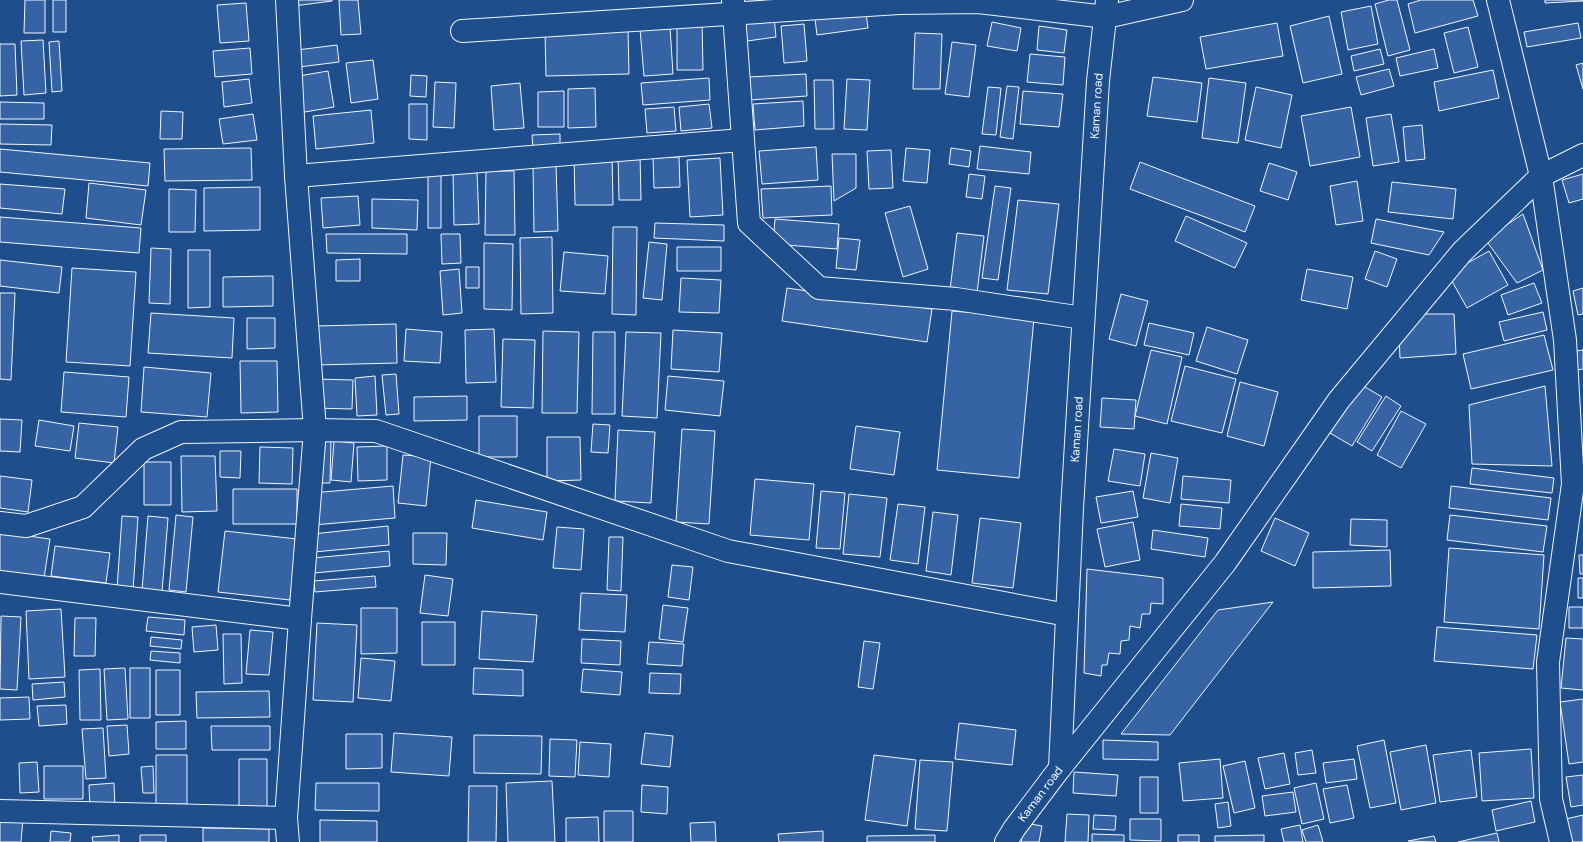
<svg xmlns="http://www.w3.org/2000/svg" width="1583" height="842" font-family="'DM Sans',sans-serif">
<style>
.building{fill:#3563a3;stroke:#f2f6ff}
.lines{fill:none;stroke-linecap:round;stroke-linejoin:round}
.minor-casing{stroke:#f2f6ff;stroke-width:24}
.minor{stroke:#1f4e8c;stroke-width:22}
.labels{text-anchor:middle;stroke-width:3;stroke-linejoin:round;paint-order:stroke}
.street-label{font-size:12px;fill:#f2f6ff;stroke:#1f4e8c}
</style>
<rect width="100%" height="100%" fill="#1f4e8c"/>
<path class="building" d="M25 0H45V33H24Z
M53 0H66V32H53Z
M293 0H332V1L294 6Z
M339 0H358L361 34 341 35Z
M1389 0H1397L1410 50 1388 56 1375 4Z
M1421 0H1473L1478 16 1415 33 1408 4Z
M1545 0H1583V1L1545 3Z
M246 3 249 41 220 43 217 5Z
M1371 6 1378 44 1348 50 1341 12Z
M866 13 868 28 817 35 815 19Z
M1329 16 1342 74 1303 83 1290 26Z
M774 17 776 37 747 41 745 20Z
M702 21 703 70H677V22Z
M992 22 1021 28 1017 51 987 46Z
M1277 23 1283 56 1206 69 1200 37Z
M1578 23 1581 38 1527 47 1524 32Z
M804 24 807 61 784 63 781 26Z
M1039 26 1067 30 1064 53 1037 50Z
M670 27 673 74 644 76 640 29Z
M1468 27 1478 67 1454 73 1444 33Z
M628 29 629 74 546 76 545 32Z
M915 33 942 34 940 89H913Z
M43 40 46 93 24 95 21 41Z
M59 41 62 91 52 92 49 42Z
M952 42 976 45 969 97 945 94Z
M0 44H15L17 95 0 96Z
M337 45 339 62 299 67 297 50Z
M250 48 252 74 215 77 213 51Z
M1380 49 1384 64 1354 71 1351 56Z
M1434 49 1438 68 1400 76 1396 58Z
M1030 54 1065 57 1063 85 1027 82Z
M373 60 378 99 351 103 346 63Z
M1583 63V89L1576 65Z
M1389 69 1394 86 1361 95 1356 77Z
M1493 70 1499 98 1439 111 1434 82Z
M328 71 334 107 299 113 293 77Z
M806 74 807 96 750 100 749 77Z
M411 75 427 76 426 97 410 96Z
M1153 77 1202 83 1197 122 1147 116Z
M709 78 710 100 643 105 641 83Z
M1209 78 1246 83 1238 143 1202 138Z
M249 79 252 103 224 107 222 82Z
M847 79 870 80 867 130 844 129Z
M814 80H833L834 129H815Z
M435 82 456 83 454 128 433 127Z
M520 83 524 128 494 130 491 86Z
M1007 86 1019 87 1013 139 1000 137Z
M988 87 1001 88 996 135 982 134Z
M1256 87 1292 95 1281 148 1245 140Z
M595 88 596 127 568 128V89Z
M564 91V127H538V92Z
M1023 91 1063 94 1059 127 1020 124Z
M803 101 804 126 755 130 753 104Z
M0 102 44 103V119H0Z
M409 104H427V140L409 139Z
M709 104 712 128 681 131 679 107Z
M674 107 676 131 647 133 645 109Z
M1351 107 1360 157 1310 166 1301 116Z
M371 110 374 143 316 149 313 116Z
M161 111 183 112 182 139H160Z
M253 114 257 140 223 144 219 119Z
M1391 114 1399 162 1373 166 1366 118Z
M0 124 52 125 51 145 0 144Z
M1422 125 1425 159 1406 161 1403 127Z
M560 134V148L533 149 532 135Z
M980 146 1031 152 1029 174 977 169Z
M816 147 818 180 762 184 759 151Z
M251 148 252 180 165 181 164 149Z
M906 148 930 150 927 183 903 181Z
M951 148 971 151 969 167 949 164Z
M0 149 150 163 148 186 0 172Z
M891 150 893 188 869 189 867 151Z
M574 154H612L613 205H575Z
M618 154H640L641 200H619Z
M832 154H856V188L834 201Z
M679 157 680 187 654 188 653 158Z
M720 158 723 215 690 217 687 160Z
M1140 162 1255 206 1245 232 1130 189Z
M1269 163 1297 172 1288 200 1260 191Z
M556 164 558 231 534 232 533 165Z
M428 169H441V228H428Z
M477 171 479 224 454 225 453 172Z
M486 171H514L515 235H485Z
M969 174 985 176 982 199 966 197Z
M1583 174V199L1569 203 1562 180Z
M1357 181 1363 221 1336 225 1330 186Z
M1392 182 1456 189 1453 219 1388 212Z
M89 183 146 190 141 225 86 218Z
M0 184 65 189 62 214 0 208Z
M831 186 832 215 763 218 761 189Z
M995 186 1011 188 998 280 982 278Z
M260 187V230L204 231V188Z
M169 189 196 190 195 232H169Z
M358 196 360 225 323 228 321 198Z
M372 199 418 200 417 230 372 228Z
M1018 200 1059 204 1048 294 1007 290Z
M910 206 928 269 903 277 885 213Z
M1523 214 1543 270 1517 283 1485 239Z
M1186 216 1247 243 1235 268 1175 241Z
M0 217 141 228 139 253 0 242Z
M775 219 839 224 837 249 773 244Z
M1376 219 1444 232 1429 255 1371 243Z
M655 223 724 225V241L654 238Z
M613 227H637L636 315 612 314Z
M957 233 984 236 977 293 950 290Z
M326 234H407V254L327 253Z
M441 234H460L461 263 442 264Z
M552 237 553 313 521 314 520 238Z
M839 238 860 240 856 270 836 268Z
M649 242 667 244 662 300 643 298Z
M484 243 513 244 512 310 484 309Z
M677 247H721V271H677Z
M151 248 171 249 170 304 149 303Z
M188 250H210V307L188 308Z
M1375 251 1397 259 1387 287 1365 279Z
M1489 251 1508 285 1467 308 1448 274Z
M564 252 608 256 605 294 560 291Z
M360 259V281H336V260Z
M0 260 62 267 59 293 0 286Z
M466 267H479V288H466Z
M72 268 136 272 130 366 66 362Z
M459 269 462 313 443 315 440 271Z
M1307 269 1353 277 1347 309 1301 300Z
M273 276V306L223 307V277Z
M681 278 721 280 719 313 679 312Z
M1534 283 1542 303 1508 315 1501 295Z
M787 288 932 309 927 342 782 321Z
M1583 288V314L1578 315 1573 291Z
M0 293H15L11 380 0 379Z
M1121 294 1148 301 1136 346 1109 339Z
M952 311 1034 318 1019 478 937 470Z
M1543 312 1547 330 1504 341 1499 322Z
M151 313 234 318 232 358 148 353Z
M1409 314H1454L1456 354 1400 358 1399 335Z
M247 318H275V348L247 349Z
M1149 323 1194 333 1189 355 1144 345Z
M396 324 397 363 317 365 316 326Z
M1207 327 1248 340 1237 374 1196 361Z
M406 329 442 332 440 363 404 361Z
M494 329 496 382 466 383 465 330Z
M673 330 722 333 719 372 671 369Z
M543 331 579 332 577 413H542Z
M593 332H615V414H592Z
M626 332 661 333 657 418 622 416Z
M1544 335 1553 370 1471 389 1463 354Z
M503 339 535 340 533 408 501 407Z
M1151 350 1182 357 1167 424 1135 416Z
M1583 350V369L1577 370 1575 351Z
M240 361H277L278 412 241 413Z
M1185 366 1236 379 1222 433 1171 421Z
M144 367 211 373 207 417 141 412Z
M64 372 129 377 126 417 61 412Z
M396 374 399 414 386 415 382 375Z
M375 376 377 415 357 416 355 378Z
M668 376 724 381 720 416 665 410Z
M315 379 353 380 352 409 314 408Z
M1240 382 1278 392 1264 446 1227 436Z
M1360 384 1382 397 1352 446 1330 433Z
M1545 386 1552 466 1472 464 1469 405Z
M467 396V420L414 421V397Z
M1386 396 1401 406 1372 451 1357 442Z
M1102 398 1136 400 1134 429 1100 427Z
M1401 411 1426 424 1401 468 1377 455Z
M479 416H517V457H479Z
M0 419 22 420 20 452 0 451Z
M39 420 74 426 70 451 35 446Z
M79 423 118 427 114 463 75 458Z
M593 424 610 425 608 453 591 452Z
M856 426 900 432 894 475 850 469Z
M682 429 715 431 709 524 676 522Z
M618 430 655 432 651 503 615 501Z
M547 437H580L581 480 547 481Z
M314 441H331L330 483H314Z
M334 441 354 443 351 482 331 480Z
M387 446V480L358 481 357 447Z
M260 447 293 448 292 484 259 483Z
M1114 449 1145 454 1140 486 1108 481Z
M220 451H241L240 478 220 477Z
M1151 453 1178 458 1170 503 1143 498Z
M403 455 431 457 426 506 398 503Z
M181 456H215L217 511 182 512Z
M144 462H171V505H144Z
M1472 468 1554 478 1552 493 1470 484Z
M0 476 32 480 28 512 0 508Z
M1183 476 1231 480 1229 503 1181 499Z
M755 479 814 484 809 540 750 535Z
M393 486 395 518 313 525 311 493Z
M1451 486 1551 498 1548 520 1449 508Z
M233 489H297V524H233Z
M821 491 845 493 840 549 816 548Z
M1133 491 1138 517 1101 523 1096 497Z
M849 494 887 498 880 557 843 554Z
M476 500 547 512 543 540 472 528Z
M898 504 925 507 918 564 890 560Z
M1181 504 1222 508 1220 529 1179 526Z
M933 512 958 515 951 575 926 571Z
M176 515 193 517 186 592 169 590Z
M1450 515 1547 526 1543 552 1447 540Z
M122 516 138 517 133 591 117 589Z
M148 516 168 518 162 592 142 590Z
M980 518 1021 523 1013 588 972 583Z
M1275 518 1309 533 1295 566 1261 551Z
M1351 519 1387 520V547L1350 545Z
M1133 522 1140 560 1105 567 1097 529Z
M388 526 389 545 314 552 312 534Z
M557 527 584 529 581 570 553 568Z
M1153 530 1208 538 1205 557 1151 549Z
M225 531 297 539 290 600 218 592Z
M0 532 50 539 44 578 0 573Z
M413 533H447L446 565 413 564Z
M609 537H623L621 591 607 590Z
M55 546 110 553 106 583 51 576Z
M1449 548 1544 555 1539 629 1444 622Z
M1390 550 1391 586 1313 588V552Z
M389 551 390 566 314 573 312 558Z
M1579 555H1583V574H1580Z
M672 565 693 567 689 600 668 597Z
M1087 569 1163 578V604L1151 603 1150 614H1142L1140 628 1130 626 1129 640 1121 641 1120 654 1109 653 1107 665H1102L1101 676 1084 673Z
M425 575 453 579 448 616 420 613Z
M375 576 376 587 315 592 314 581Z
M1578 578H1583V598H1578Z
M581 593 627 595 625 632 579 630Z
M1273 602 1170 735 1121 734 1218 610Z
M663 605 688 608 683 642 659 639Z
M1569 607H1583V628H1569Z
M361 608H397V653L361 654Z
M61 609 65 677 29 679 26 611Z
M482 611 537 615 533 662 479 659Z
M1 616 21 617 17 690 0 689Z
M148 617 185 620 184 635 146 631Z
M75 618H96L95 656H74Z
M422 622H455V665H422Z
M317 623 357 625 353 702 313 700Z
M216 625 218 650 194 652 192 627Z
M1437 627 1537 635 1533 669 1434 661Z
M250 630 273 632 269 675 246 674Z
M223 634H241L242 683 224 684Z
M151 637 182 640 181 649 150 646Z
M1566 638 1583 639V690L1561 688Z
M582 639 621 641 620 665 581 663Z
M864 641 880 643 873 689 858 687Z
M649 642 684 644 682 666 647 664Z
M151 651 180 653V663L150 660Z
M361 658 395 661 391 701 358 698Z
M125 668 128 719 107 720 104 669Z
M130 668H150V718H130Z
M474 668 523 670V696L473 694Z
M100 669 101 720H80L79 670Z
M583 669 622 672 620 695 581 692Z
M156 670H180V715H156Z
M650 673 681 674 680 694 649 693Z
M64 682 65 697 33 700 32 684Z
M269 691 270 717 197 718 196 692Z
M29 697 30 719 0 720V698Z
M1583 699V762L1569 764 1560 702Z
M66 705 67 724 39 726 37 706Z
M186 721V749H156V722Z
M959 723 1016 730 1012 765 955 759Z
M127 725 129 754 109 756 107 726Z
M211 726H270V750H212Z
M103 728 106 778 86 779 82 729Z
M394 733 452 737 449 776 391 772Z
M645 733 673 736 670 767 641 764Z
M346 734H382V768L346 769Z
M474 735 542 736 541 774 474 773Z
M550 739 577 740 575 777 549 776Z
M1103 740 1158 742V760L1103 759Z
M1384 740 1396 803 1370 808 1357 746Z
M580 742 611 744 609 777 578 775Z
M1426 745 1436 803 1401 810 1390 752Z
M1531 749 1534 798 1482 801 1479 753Z
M1312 750 1316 773 1298 775 1295 753Z
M1471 750 1477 797 1440 802 1433 755Z
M1284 753 1290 784 1265 789 1258 758Z
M156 755H187V804H156Z
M874 755 916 760 907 826 865 820Z
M239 759H267V808H239Z
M1220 759 1223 798 1183 801 1179 763Z
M1354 759 1357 779 1326 783 1323 763Z
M920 760 953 762 947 831 915 829Z
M1245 761 1255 808 1234 813 1223 766Z
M37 762 39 792 20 793 19 763Z
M44 766H83V799H44Z
M153 766 154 793H143L141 767Z
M1074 772 1118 775 1116 796 1073 793Z
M1583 775V805L1571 807 1566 777Z
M1140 777H1158V813H1140Z
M552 781 555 842H508L506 783Z
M114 783 115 809 90 810 89 785Z
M316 783H379V811L315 810Z
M1316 783 1324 819 1302 824 1294 788Z
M642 785 668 787 667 814 641 812Z
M1347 785 1354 818 1330 823 1323 789Z
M469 786H497L496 842H468Z
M1293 792 1296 812 1265 816 1262 796Z
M1531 801 1535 822 1496 831 1492 810Z
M1228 802 1231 826 1218 828 1215 804Z
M604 811H633V842H604Z
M1067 814 1089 815 1088 842H1065Z
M0 815 23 818 21 842H0Z
M1094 815 1116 816 1115 830 1093 829Z
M1583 815V842H1571L1566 819Z
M598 817 599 842H566V818Z
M1130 819H1161V841L1130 840Z
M320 820 377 821V842H320Z
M715 822 716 842H691L690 823Z
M1025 823 1042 826 1039 842H1021Z
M1300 825 1303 842H1284L1281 829Z
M1318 825 1323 842H1306L1302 830Z
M203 828 269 829V842H203Z
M51 831 71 833 70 842H50Z
M823 831V842H779L778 834Z
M1497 833 1499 842H1458Z
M1092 834 1124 835V842H1092Z
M119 835V842H93L92 837Z
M140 835H166V842H140Z
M935 835V842H867V836Z
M1178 835H1199V842H1178Z
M1264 835V842H1215V836Z
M1434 836 1436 842 1408 841Z"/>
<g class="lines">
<g class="minor-casing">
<g id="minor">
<path d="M733 0 749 223 819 288 956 299 1083 318"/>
<path d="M1498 0 1541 176 1565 340 1573 484 1548 662 1551 799 1561 842"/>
<path d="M462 31 899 3 978 2 1106 17 1182 0"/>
<path d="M296 176 742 140"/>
<path d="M0 523 26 526 83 507 143 449 181 432 315 430 376 431 728 551 1067 615"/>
<path d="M0 582 300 619 315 430 296 176 287 0"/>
<path id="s1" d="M1060 768 1072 509 1098 81 1107 0"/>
<path d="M0 811 286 818"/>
<path d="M288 842 286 818 300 619"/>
<path id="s2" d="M1006 842 1014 829 1060 768 1225 563 1339 400 1462 252 1541 176 1583 155"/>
</g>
</g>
<use href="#minor" class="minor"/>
</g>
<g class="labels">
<g class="street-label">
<text dy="4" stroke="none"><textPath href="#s1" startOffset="663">Kaman road</textPath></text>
<text dy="4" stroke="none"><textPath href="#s1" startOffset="339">Kaman road</textPath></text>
<text dy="4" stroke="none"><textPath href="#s2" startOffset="59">Kaman road</textPath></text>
</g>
</g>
</svg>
